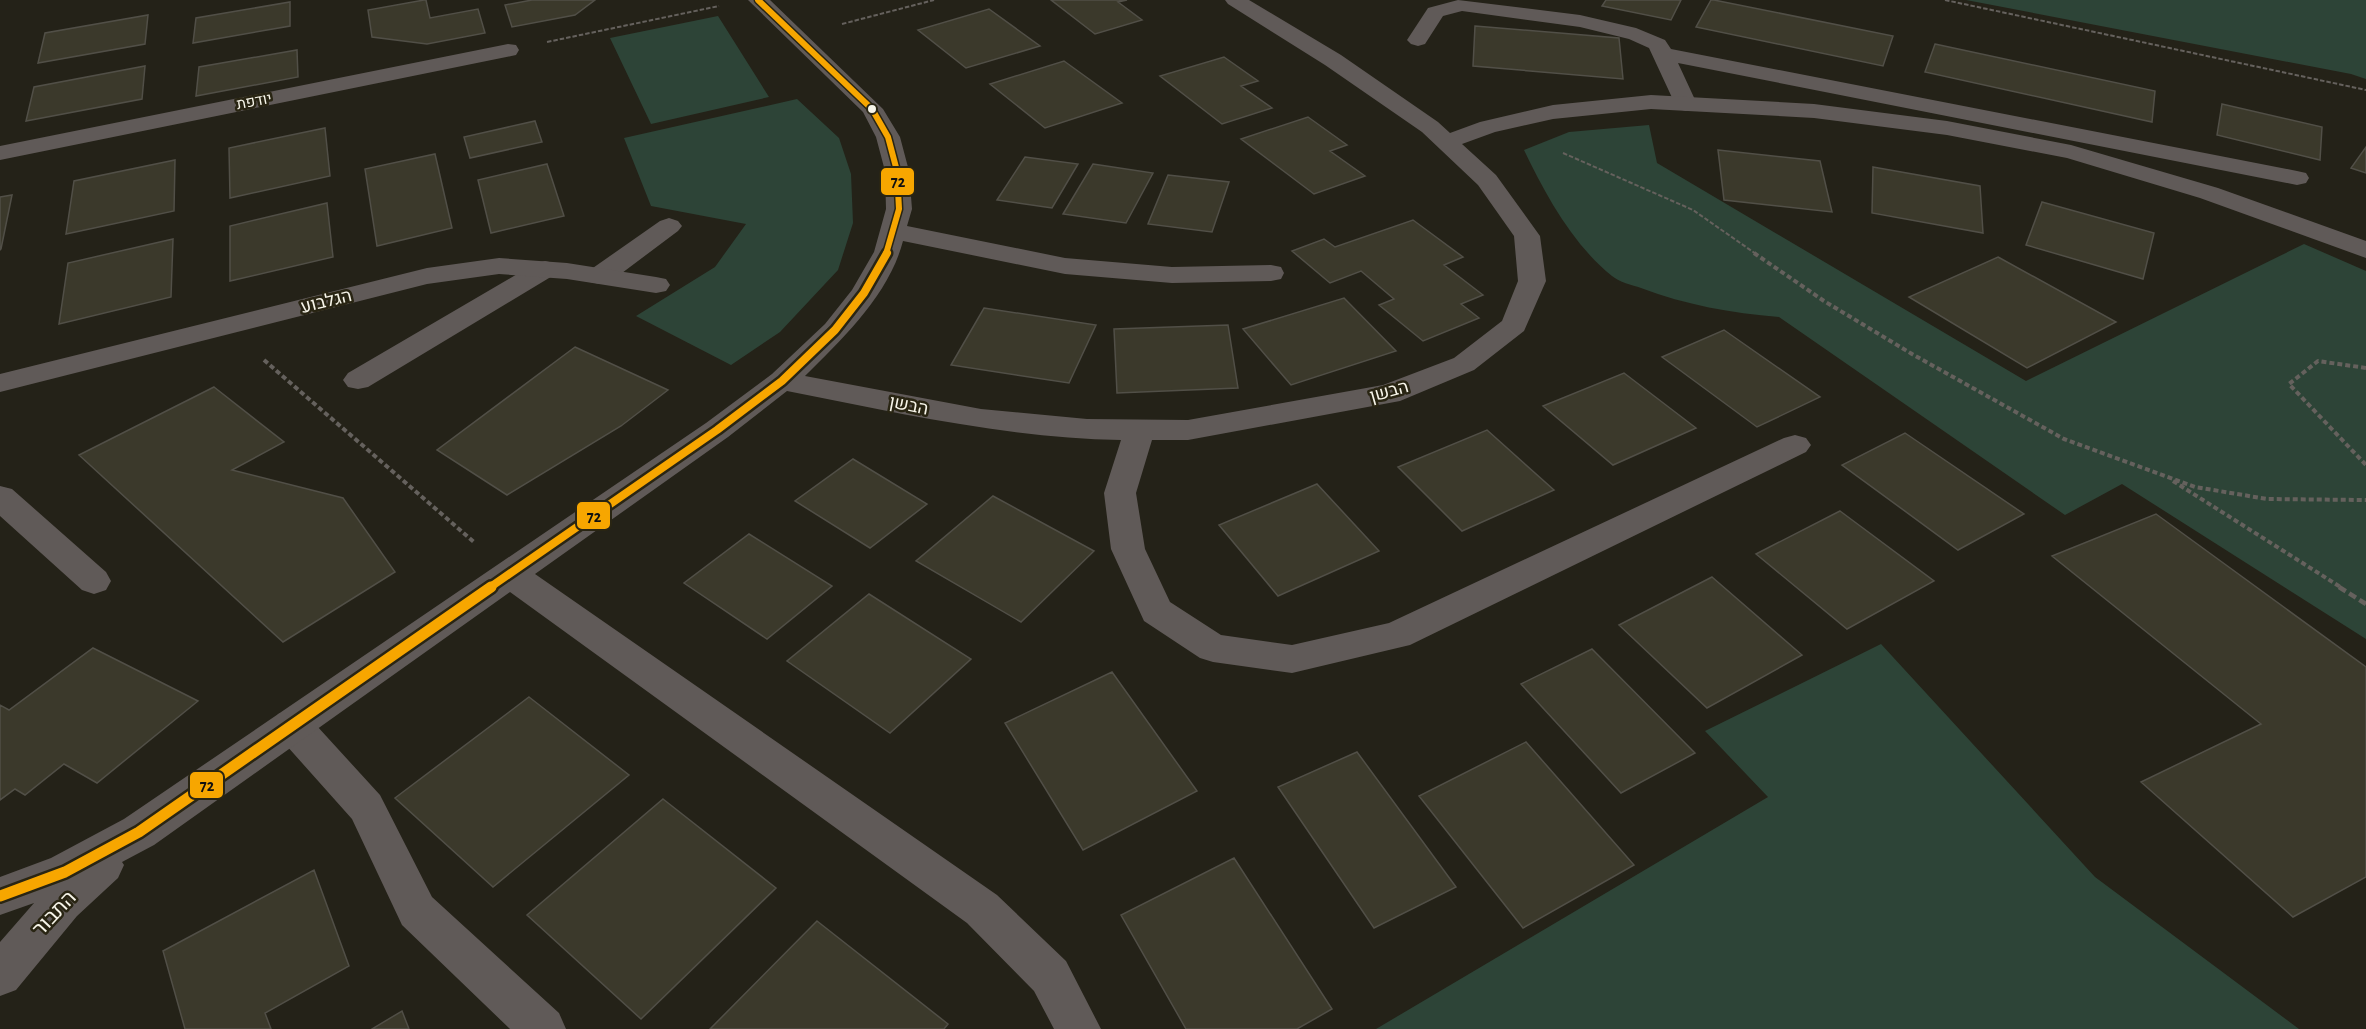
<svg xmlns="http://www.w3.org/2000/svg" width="2366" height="1029" font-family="'Alegreya Sans',Heebo,sans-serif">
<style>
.green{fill:#2d4437}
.building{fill:#3b392b;stroke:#514f47;stroke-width:1.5}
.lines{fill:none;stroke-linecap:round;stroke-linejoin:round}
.path-far2{stroke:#65615d;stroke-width:2;stroke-dasharray:4.5 2;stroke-linecap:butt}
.path-far1{stroke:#65615d;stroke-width:4;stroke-dasharray:5 3;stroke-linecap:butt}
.path{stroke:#65615d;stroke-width:4.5;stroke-dasharray:8 4;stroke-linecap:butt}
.lane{fill:#605a58;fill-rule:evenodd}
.street{fill:#605a58;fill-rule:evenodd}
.bus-1-far2-casing{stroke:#292513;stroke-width:9}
.bus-1-far1-casing{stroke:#292513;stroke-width:13}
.bus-1-casing{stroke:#292513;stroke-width:16}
.bus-1-far2{stroke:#f7a600;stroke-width:6}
.bus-1-far1{stroke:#f7a600;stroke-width:8}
.bus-1{stroke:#f7a600;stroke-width:11}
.bus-dot{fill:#f7f5e9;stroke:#292513;stroke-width:2}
.labels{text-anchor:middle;stroke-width:5;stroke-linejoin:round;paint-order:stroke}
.far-street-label{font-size:15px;fill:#f7f5e9;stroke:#292513}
.street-label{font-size:18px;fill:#f7f5e9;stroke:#292513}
.near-street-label{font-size:21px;fill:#f7f5e9;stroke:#292513}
.line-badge{stroke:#292513;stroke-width:2}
.pale-badge-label{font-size:16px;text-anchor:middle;font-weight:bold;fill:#111}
</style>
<rect width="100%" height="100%" fill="#242218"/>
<path class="green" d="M1966 0H2366V79L2351 74Z
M718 16 769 97 651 124 610 38Z
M797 99 839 138 851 174 853 223 838 270 780 332 731 365 636 316 715 267 746 224 651 206 624 138Z
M1649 125 1657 163 2026 381 2304 244 2366 271V639L2122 484 2065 515 1779 317C1731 313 1686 305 1641 288 1632 285 1619 282 1612 276 1573 245 1545 194 1524 150L1569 132Z
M1881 644 2095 877 2299 1029H1376L1768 797 1705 731Z"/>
<path class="building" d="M424 0H426L430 18 478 9 485 33 427 44 372 37 368 10Z
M532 0H595L575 15 512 27 505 5Z
M1051 0H1127L1118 2 1142 20 1095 34Z
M1606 0H1681L1671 20 1602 6Z
M1711 0H1714L1893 36 1883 66 1696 27Z
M290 2V26L193 43 196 18Z
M989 9 1040 46 966 68 918 30Z
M148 15 145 44 38 63 45 33Z
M1475 26 1619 38 1623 79 1473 66Z
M1935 44 2155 91 2152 122 1925 72Z
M297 50 298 77 196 96 199 67Z
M1224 57 1258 81 1241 86 1272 108 1222 124 1160 76Z
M1064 61 1122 103 1045 128 990 84Z
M145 66 142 99 26 121 34 87Z
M2222 104 2322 127 2320 160 2217 135Z
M1308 117 1347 145 1330 151 1365 176 1314 194 1241 139Z
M535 121 542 142 470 158 464 137Z
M325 128 330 176 230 198 229 148Z
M2366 147V173L2351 168Z
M1718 150 1820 161 1832 212 1724 200Z
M435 154 452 228 377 246 365 169Z
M1025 157 1078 164 1052 208 997 200Z
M175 160 174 211 66 234 74 181Z
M547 164 564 216 491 233 478 180Z
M1093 164 1153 173 1126 223 1063 214Z
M1873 167 1980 186 1983 233 1872 213Z
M1168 175 1229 182 1212 232 1148 224Z
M12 195 1 249 0 250V197Z
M2042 202 2154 233 2143 279 2026 245Z
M327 203 333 257 230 281V226Z
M1413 220 1463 257 1444 265 1483 295 1461 304 1479 318 1423 341 1379 305 1394 299 1361 271 1330 283 1292 251 1324 239 1335 247Z
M173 239 171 297 59 324 68 263Z
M1998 257 2116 322 2027 368 1909 297Z
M1344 298 1396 351 1291 385 1243 329Z
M984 308 1096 325 1069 383 951 365Z
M1228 325 1238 388 1117 393 1114 329Z
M1724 330 1820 397 1757 427 1662 357Z
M575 347 668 390 621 426 507 495 437 450Z
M1624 373 1696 428 1613 465 1543 406Z
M214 387 284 442 232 470 343 498 395 572 283 642 79 455Z
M1487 430 1554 490 1462 531 1398 467Z
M1905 433 2024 514 1958 550 1842 465Z
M853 459 927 504 870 548 795 501Z
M1317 484 1379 551 1278 596 1219 525Z
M993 496 1094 551 1021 622 916 561Z
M1840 511 1934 581 1847 629 1756 554Z
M2156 514 2366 667V877L2293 917 2141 782 2261 724 2052 556Z
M749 534 832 586 767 639 684 583Z
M1712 577 1802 655 1707 708 1619 625Z
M869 594 971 659 890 733 787 661Z
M93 648 198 701 97 783 64 764 25 795 15 789 0 800V705L9 710Z
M1592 649 1695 753 1621 793 1521 684Z
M1112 672 1197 791 1083 850 1005 723Z
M529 697 629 775 493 887 395 798Z
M1526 742 1634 865 1523 928 1419 796Z
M1357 752 1456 887 1374 928 1278 787Z
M663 799 776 888 641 1019 527 915Z
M1234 858 1332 1009 1297 1029H1186L1121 915Z
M314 870 349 966 265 1013 271 1029H185L163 951Z
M817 921 948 1024 944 1029H710Z
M402 1011 409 1029H372Z"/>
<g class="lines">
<path class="path-far2" d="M1945 0 2366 90
M842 24 934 0
M547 42 719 6
M1563 153 1693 210 1756 254"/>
<path class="path-far1" d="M1754 253 1824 301 1912 354 2064 439 2195 487 2267 499 2366 500
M264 360 474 542
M2366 368 2318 361 2289 384 2366 465
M2173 481 2342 588"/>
<path class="path" d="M2339 587 2366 604"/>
<path class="lane" d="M1458 0 1580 15 1636 28 1665 40 1671 49 2297 171 2306 173 2309 178 2306 183 2297 185 1678 63 1697 104 1694 109 1686 111 1678 109 1675 104 1649 48 1629 39 1580 27 1462 11 1443 16 1425 44 1418 46 1411 44 1407 40 1428 8Z
M669 218 678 221 682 226 678 231 610 282 600 284 590 282 587 276 590 270 660 221Z
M545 261 554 263 558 269 554 275 368 387 358 389 348 387 343 380 348 373 536 263Z
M292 709 306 714 380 795 432 897 559 1013 566 1029H510L402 925 352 819 278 736 273 725 278 714Z"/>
<path class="street" d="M748 0H770L883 109 900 137 909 171 912 209 907 226 1065 258 1172 267 1271 265 1281 267 1284 273 1281 279 1271 281 1172 283 1065 274 903 241C889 295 843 338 805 376L981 409 1087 419 1188 420 1383 385 1454 358 1502 321 1518 281 1514 236 1478 185 1422 132 1325 65 1228 4 1225 0H1249L1341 55 1438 122 1450 133 1480 122 1553 105 1651 95 1814 104 1947 121 2071 145 2218 188 2366 241V258L2200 198 2067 158 1947 135 1814 118 1651 109 1553 119 1495 132 1462 144 1496 175 1540 236 1546 281 1524 331 1474 370 1400 401 1188 440H1152L1136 493 1145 549 1170 602 1221 635 1292 645 1389 623 1784 438 1795 435 1806 438 1811 445 1806 452 1410 645 1292 673 1213 662 1200 658 1144 621 1111 549 1104 493 1121 440C1008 438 898 413 787 391L728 437 535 574 997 895 1066 961 1101 1029H1054L1034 991 967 923 510 592 154 845 122 862 124 865 118 878 77 916 16 990 0 996V942L34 903 0 915V877L51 858 124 819 706 423 772 374 825 324 852 290 874 252 886 209 885 171 876 137 863 112Z
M508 44 516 45 519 50 516 55 0 160V146Z
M499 258 567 263 656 277 666 279 670 285 666 291 656 293 567 279 499 274 427 284 0 392V374L427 268Z
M0 486 12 489 106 572 111 581 106 590 94 594 82 590 0 516Z"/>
<g class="bus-1-far2-casing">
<path id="bus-1-far2" d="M758 0 872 109 888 137 897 171 899 209 886 254"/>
</g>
<g class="bus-1-far1-casing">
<path id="bus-1-far1" d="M489 588 717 430 782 381 835 330 864 293 887 253"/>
</g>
<g class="bus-1-casing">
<path id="bus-1" d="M0 896 65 872 139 832 491 587"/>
</g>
<use href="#bus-1-far2" class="bus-1-far2"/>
<use href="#bus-1-far1" class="bus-1-far1"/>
<use href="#bus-1" class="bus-1"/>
</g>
<circle class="bus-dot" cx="872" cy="109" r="5"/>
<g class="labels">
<g class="far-street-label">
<text transform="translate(254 101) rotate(-11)" y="5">יודפת</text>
</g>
<g class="street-label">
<text transform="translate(326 301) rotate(-14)" y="6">הגלבוע</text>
<text transform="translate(1389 391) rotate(-16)" y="6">הבשן</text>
<text transform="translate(909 405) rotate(11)" y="6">הבשן</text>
</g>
<g class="near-street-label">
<text transform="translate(54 913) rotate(-47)" y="7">התבור</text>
</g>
</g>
<g class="line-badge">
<rect x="880" y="167" width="35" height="29" rx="6" fill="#f7a600"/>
<rect x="576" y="501" width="35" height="29" rx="6" fill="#f7a600"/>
<rect x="189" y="771" width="35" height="28" rx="6" fill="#f7a600"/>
</g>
<g class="pale-badge-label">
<text x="898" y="187">72</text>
<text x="594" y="522">72</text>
<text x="207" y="791">72</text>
</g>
</svg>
